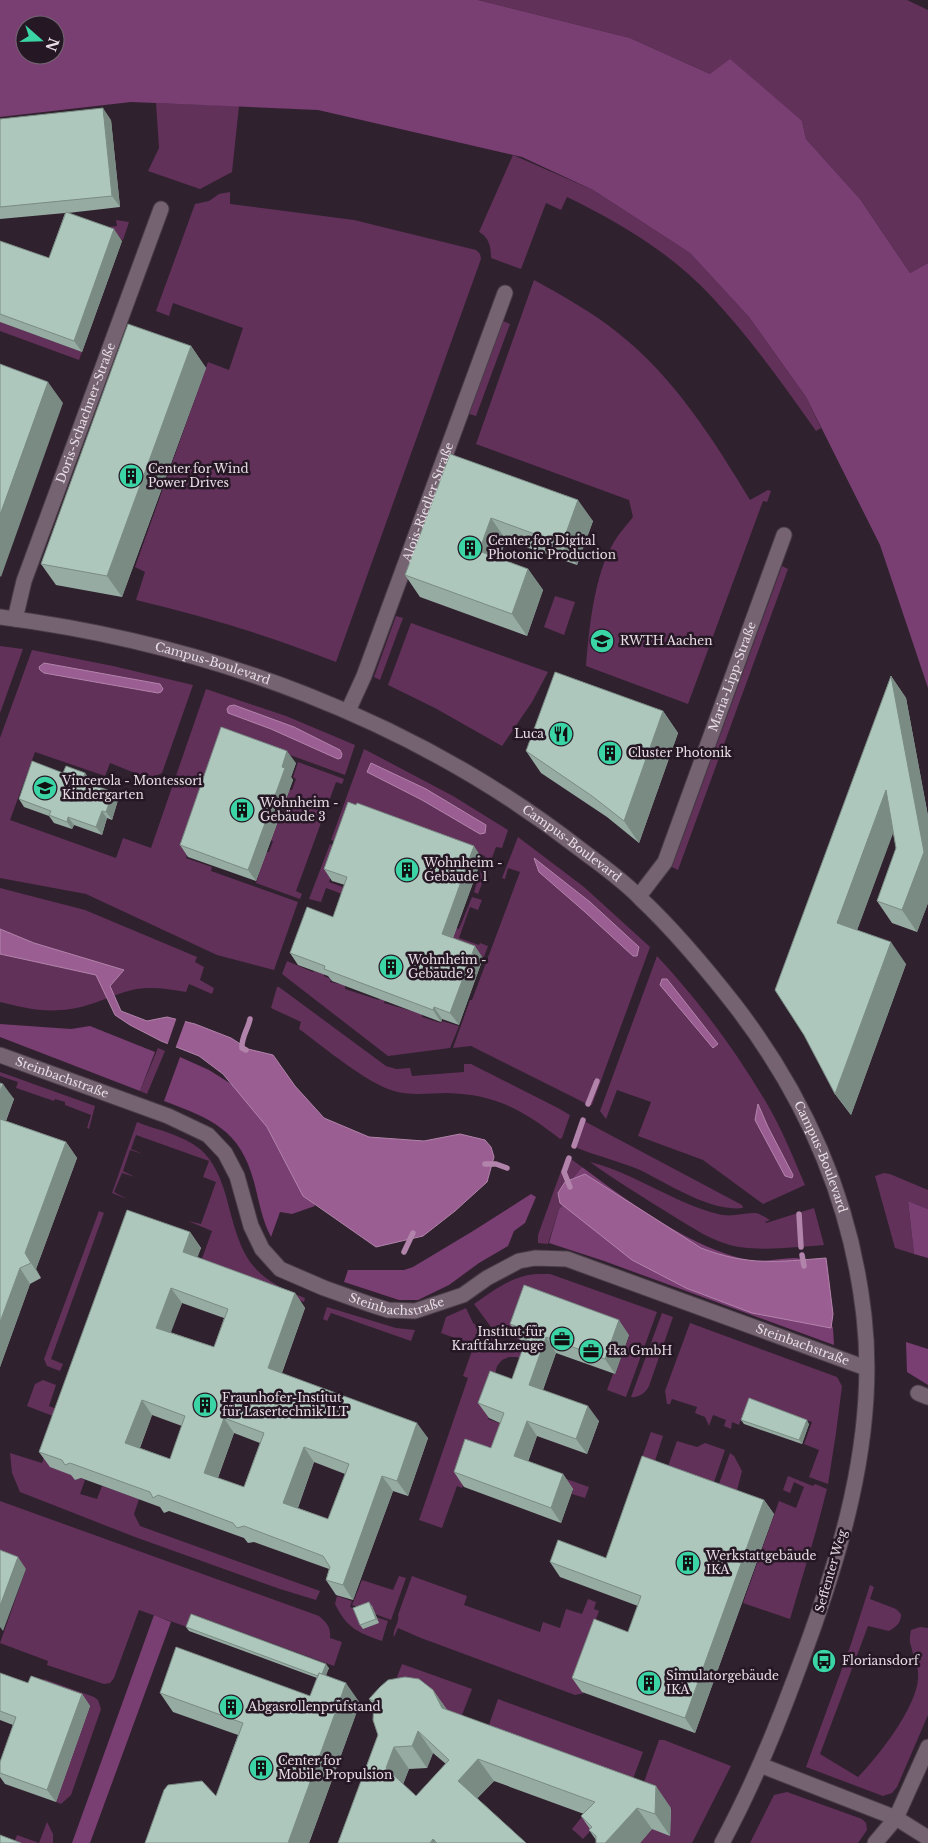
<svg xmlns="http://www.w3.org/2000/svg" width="928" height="1843" font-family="'Libre Baskerville',serif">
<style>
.green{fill:#61315a}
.forest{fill:#793e72;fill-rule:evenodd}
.water{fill:#9b5e92;stroke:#b284ab}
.pier{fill:#30212e}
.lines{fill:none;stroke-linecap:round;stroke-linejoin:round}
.stream{stroke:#b284ab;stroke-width:5.5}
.minor-casing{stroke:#4a3d48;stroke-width:17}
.minor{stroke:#756371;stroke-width:15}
.wall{fill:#96aba2;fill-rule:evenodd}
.shaded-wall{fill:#7a8b84}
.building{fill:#aec7bc;stroke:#7a8b84;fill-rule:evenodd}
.labels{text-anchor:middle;stroke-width:5;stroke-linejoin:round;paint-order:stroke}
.street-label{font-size:12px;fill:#e8dee6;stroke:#261724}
.poi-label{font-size:12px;fill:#e8dee6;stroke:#261724;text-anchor:start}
</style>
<rect width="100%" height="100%" fill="#30212e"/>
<path class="green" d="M478 0H907L928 10V263L910 273 860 199 806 139 802 121 710 74 630 38Z
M156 103 239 106 232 172 200 189 148 171 159 148Z
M513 155 593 190 690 253 749 317 806 397 821 428 816 431C783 384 750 338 711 296 671 253 619 222 567 197L561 210 546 203 521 269 491 258C491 247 489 237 479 232Z
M230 192V204L354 220 476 250 480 254 481 259 336 662C270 636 204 616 136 600L145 572 135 567 208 362 229 370 243 328 173 303 169 316 156 311 195 204 209 201 219 194Z
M116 220 129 222 123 240 99 231 100 228 117 226Z
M534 280C563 296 592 312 618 333 674 377 713 439 750 500L768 490 771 491 767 502 763 501 688 704 586 666C589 629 594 575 614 542 619 533 627 525 633 517L629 500 476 444Z
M503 321 510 324 476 416 469 414Z
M0 322 82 352 79 360 0 331Z
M782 566 788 569 678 870 672 867Z
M555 596 575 602 564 635 544 627Z
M396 616 403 618 380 680 374 677Z
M411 623 548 672 532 702 502 746 435 708 388 685Z
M0 646 23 649 0 713Z
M32 650 113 666 193 685 162 773C148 782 125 768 110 763L105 776 35 752 10 820 116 858 123 838 151 848 206 689 286 716 355 745 345 775 257 743 229 737 186 858 212 867 211 871 298 902 274 970 217 955 86 894 0 878V738Z
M364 749 453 796 508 830 502 848 496 847 478 894 474 892 485 856 458 846 342 844 331 840Z
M298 762 344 779 342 784 336 782 296 891 302 894 300 899 256 883 266 852H269L273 841 270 840 277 821 281 822 285 810 282 809 288 790H292L296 779 293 777Z
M518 837 584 887 650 947 592 1105H590L598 1082 600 1081 593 1079 595 1081 587 1104 471 1046 453 1048 470 1000H472L520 872 508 868 505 879 502 878Z
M330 844 341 849 329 882 459 929 472 897 482 900 478 910 470 907 459 938 479 945 480 943 488 946 484 957 375 917 353 898 326 888 321 902 309 899Z
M0 888 85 910 197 957 195 962 204 967 200 980 214 988 212 994 189 984 186 992C168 989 150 986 132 990 108 996 87 1009 61 1010 41 1012 20 1007 0 1002Z
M657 956C699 1001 735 1050 766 1102 782 1129 793 1157 805 1185L763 1204 703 1160 638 1136 651 1102 617 1090 606 1119 600 1111Z
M287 961 313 972 314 971 324 974V976L331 979 330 982 345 985V989L379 1000 380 998 385 1000 384 1003 422 1014V1017L441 1023 442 1021 459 1026 450 1048 388 1056 282 974Z
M277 987H279L386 1066 396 1069 410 1068 412 1076 464 1072V1064H471L558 1108 570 1115 562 1138 560 1139C524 1110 494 1094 447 1093 430 1093 411 1096 394 1091 366 1083 324 1047 299 1029L301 1022 271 1008Z
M158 1048 165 1051 147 1094 140 1091Z
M0 1072 95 1106 89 1129 87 1128 91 1115 65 1105V1102L55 1099 54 1101 16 1088 18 1082 0 1076Z
M584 1121 742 1205 743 1208C710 1212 669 1184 640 1170 619 1161 596 1156 575 1147Z
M137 1122C157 1130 183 1135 200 1149 214 1161 221 1179 226 1196 241 1253 246 1276 305 1298L304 1302 200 1264 212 1231 188 1221 201 1224 216 1182 203 1177 209 1161 136 1135 131 1149 143 1154 130 1150 123 1171 135 1177 122 1173 114 1192 127 1199 112 1193Z
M566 1157 568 1158 563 1172 567 1180 569 1178 566 1172 571 1159 582 1167 563 1190 562 1206 559 1209 548 1244 538 1243V1235Z
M590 1162C635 1173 673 1203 718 1214 733 1218 743 1212 756 1213 761 1214 766 1218 770 1220L765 1222 766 1223 814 1208 824 1245C796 1247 767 1251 739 1247 714 1243 691 1227 670 1214 643 1197 616 1181 590 1162Z
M884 1173 890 1174 928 1190V1209L908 1201 914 1254 895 1248 875 1176Z
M99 1211 104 1213 51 1359 63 1364 60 1371 47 1366 44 1359Z
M538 1274H550L657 1312 626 1397 607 1390 613 1374H615L629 1336 520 1340 494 1331 474 1304C494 1290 513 1275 538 1274Z
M327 1307 396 1328 415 1330 411 1341 331 1313 327 1321 323 1319Z
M466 1308 473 1323 492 1337 518 1347 531 1365 517 1357H509L502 1360 497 1366 495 1374 499 1385 488 1419 513 1428 501 1462 475 1453 462 1488 457 1486 442 1528 419 1520 468 1378 463 1376 474 1345 441 1333 446 1317Z
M662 1313 673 1317 649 1386C646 1393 638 1398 631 1397Z
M690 1323 837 1377 842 1386 836 1433 828 1484 809 1477 819 1450 804 1444 812 1422 751 1399 744 1414 742 1416 739 1425 732 1422 731 1429 724 1426 726 1420 713 1415 709 1426 705 1417 695 1413 697 1407 672 1399 670 1404H667L665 1391Z
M43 1380 56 1385 49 1406 65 1412 73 1475 75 1480 81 1478 85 1480 80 1494 97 1499 102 1486 139 1499 134 1514 140 1526 320 1591 316 1600 280 1589 135 1537 20 1492 12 1473 10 1453 42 1463 58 1418 27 1406 35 1384Z
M651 1432 663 1436 654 1464 641 1460Z
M677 1441 697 1447 705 1443 725 1450 713 1485 667 1469Z
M730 1453 734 1456 742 1471 735 1498 716 1492Z
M527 1465 589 1487 585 1498 572 1494 573 1489Z
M788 1476 813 1486 815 1484 827 1489 816 1531 790 1619 743 1603 779 1501 796 1508 804 1487 794 1482 790 1493 783 1490Z
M0 1501 319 1616C327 1623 331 1627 330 1638L342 1642 334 1666 192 1614 187 1627 139 1610 114 1678 110 1683 104 1684 47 1665 48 1661 0 1643 26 1569 0 1559Z
M399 1576 406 1578 391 1620 375 1614 372 1606 363 1609 352 1605 362 1580 393 1590Z
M412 1576 467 1596 464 1605 540 1632 543 1622 560 1628 566 1609 582 1614 588 1599 596 1602 594 1609 599 1611 592 1630 582 1692 585 1693 575 1695 421 1638 398 1628 394 1637C392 1629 400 1623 398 1615Z
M870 1585 874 1587 870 1599 896 1609 901 1614C901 1623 897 1626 889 1631L868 1626 820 1754 858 1777C878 1757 916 1708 918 1679 919 1663 914 1660 911 1646 909 1641 910 1635 911 1630L920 1627 928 1628V1715L897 1787 892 1793 883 1796 806 1767 851 1644Z
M337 1596 352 1601 350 1607 361 1610 378 1623 376 1617 388 1621 382 1641C358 1633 346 1627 335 1604Z
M402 1664 472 1689 457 1728C454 1716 447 1709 437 1701L383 1713Z
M44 1679 94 1697 98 1700 101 1709 71 1795 61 1804 56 1802 90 1706 40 1688Z
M498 1699 643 1752 628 1792 484 1739Z
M659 1740H664L731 1766 692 1843H640L653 1828 669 1835 671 1823 661 1820 672 1808 639 1796Z
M787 1792 862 1819 866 1823 867 1830 858 1843H750L774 1795Z
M584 1814 597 1824 583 1839 572 1829Z
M47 1822 53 1834V1843H14L17 1835 39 1843Z"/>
<path class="forest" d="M0 0H478L630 38 710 74 730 59 802 121 806 139 860 199 910 273 928 263V688L880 545 806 397 749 317 690 253 593 190 522 157 318 110 131 102 0 117ZM25 25H55V55H25Z
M0 1024 71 1029 90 1026 155 1052 140 1091 0 1037Z
M180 1057 209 1070 236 1087 258 1104 294 1163 315 1206 292 1214 280 1212 271 1237C262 1220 259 1201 254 1182 240 1129 211 1119 164 1101Z
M582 1167C626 1200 694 1250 749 1260 764 1263 780 1258 795 1258 802 1258 810 1262 818 1263L827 1314 833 1328 834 1345 604 1261 549 1243 559 1209 562 1206 563 1190Z
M531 1194 536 1197 525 1223 514 1231 508 1246 479 1263 449 1285 418 1300H399L344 1282 348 1270H404L413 1267 473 1231Z
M908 1201 928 1209V1258L914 1254Z
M906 1342 928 1349V1385L907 1372Z
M154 1615 171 1622 90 1843H72Z"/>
<path class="water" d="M44 663 160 684 163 689 161 692 158 693 44 673 40 670 39 667Z
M234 705 294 727 340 750 342 754 341 758 338 759 271 729 228 713 227 709 229 706Z
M371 763 426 789 486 825 485 833 480 834 422 800 367 772Z
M534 858 590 902 639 947 637 956H633L585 912 539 872Z
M0 929 34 943 124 970 110 986 121 1011 147 1021 167 1017 195 1024 231 1038 248 1049 273 1055 295 1086 324 1118 369 1137 424 1141 460 1134 485 1140 491 1147 494 1157 487 1182 455 1211 423 1236 376 1247 303 1196 267 1127 223 1074 199 1056 161 1041 130 1025 115 1015 96 975 0 954Z
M662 979H667L718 1044 713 1048 660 985Z
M758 1104 768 1127 793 1175 792 1178 785 1176 755 1120Z
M585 1174 701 1248C748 1266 777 1262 826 1258L833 1314 831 1328 752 1313 686 1288 632 1260 560 1203 558 1193 565 1182Z"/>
<path class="pier" d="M177 1017 186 1019 175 1049 167 1046Z"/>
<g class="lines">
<path class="stream" d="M246 1050 242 1048C241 1038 248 1029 250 1019
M588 1104 597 1081
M574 1146 583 1120
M569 1158 564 1172 570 1187
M485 1164H496L507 1168
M799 1214 801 1247
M404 1252 413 1233
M802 1255 804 1266"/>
<g class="minor-casing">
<g id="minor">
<path id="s1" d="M0 617C209 644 413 719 580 849 601 865 623 880 641 899 675 931 705 967 734 1004 805 1096 851 1200 864 1316 878 1438 839 1562 796 1675 775 1732 751 1789 722 1843"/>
<path id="s2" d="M15 619 24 581 161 209"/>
<path id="s3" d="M348 711 364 676 505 293"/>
<path id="s4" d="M639 896 665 862 784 535"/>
<path id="s5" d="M0 1055 168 1116 208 1135 225 1153 237 1176 251 1226 262 1249 280 1269 324 1288 369 1304 388 1310 415 1311 463 1295 487 1278 519 1261 535 1258 567 1259 866 1368"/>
<path d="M918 1393 928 1397"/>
<path d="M760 1765 896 1818 928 1838"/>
<path d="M875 1843 896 1818 928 1747"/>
</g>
</g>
<use href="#minor" class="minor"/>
</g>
<path class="wall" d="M0 119 111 120 120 207 68 213 122 241 82 352 0 322V241L49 258 65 213 0 219Z
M191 346 206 368 122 597 56 585 41 564Z
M450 454 593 521 577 565 506 540 499 558 528 569 543 590 527 636 420 597 405 575Z
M891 676 906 698 928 816V903L917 932 892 923 877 901 896 848 893 832 857 930 906 964 851 1115 835 1094Z
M663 711 678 733 639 843 607 817 541 773 526 751Z
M296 763 291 777 293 780 256 881 188 857 180 845Z
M63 773H85L90 780 89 783 118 800 112 820 107 818 102 835 74 825 72 829 54 823 49 816 24 807 19 799Z
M482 858 453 938 483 958 459 1025 442 1019 441 1022 332 981 328 976 298 965 290 953 333 917 345 885 332 881 324 869Z
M0 1083 14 1099 6 1121 66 1142 77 1158 36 1269 41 1278 30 1284 0 1367Z
M190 1232 201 1248 197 1257 295 1293 305 1308 282 1373 428 1438 408 1496 393 1491 353 1600 336 1595 326 1580 329 1569 254 1542 248 1543 244 1538 169 1511 164 1513 160 1507 81 1478 75 1480 71 1475 50 1467 39 1452ZM182 1303 224 1318 214 1347 170 1332ZM152 1415 182 1426 170 1459 140 1448ZM234 1433 260 1443 244 1487 218 1478ZM314 1462 345 1474 328 1519 298 1508Z
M510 1324 629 1335 615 1374 556 1353 543 1390 599 1421 587 1454 537 1436 528 1462 563 1474 573 1489 561 1523 464 1487 454 1472 491 1448 500 1423 489 1418 478 1403 512 1379 526 1341 520 1340Z
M741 1420 809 1424 802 1444 744 1424Z
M764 1500 774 1514 695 1733 582 1692 572 1678 628 1632 638 1606 560 1577 550 1562 606 1558Z
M372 1606 379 1623 363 1629 360 1625Z
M186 1627 329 1668 325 1676 360 1703 309 1843H145L216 1796 238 1735 173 1712 160 1693 310 1696 317 1678 189 1631Z
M0 1673 28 1683 82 1694 90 1706 56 1802 5 1784 0 1777V1762L13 1725 0 1720Z
M433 1690 447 1710 671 1808 670 1836 652 1829 640 1843H596V1840L589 1830 590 1829 581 1816 584 1814 494 1781 477 1798 526 1843H338L378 1735 374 1706 369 1699ZM433 1753 446 1764 416 1796 403 1784 409 1769 427 1768Z"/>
<path class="shaded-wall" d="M103 108 111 120 120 207 112 196Z
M114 229 122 241 82 352 74 341Z
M191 346 206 368 122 597 107 576Z
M48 382 63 403 1 577 0 576V515Z
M578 500 593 521 577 565 562 544Z
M491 518 506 540 494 573 479 551Z
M528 569 543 590 527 636 512 614Z
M891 676 906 698 928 816V903L917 932 902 910Z
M663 711 678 733 639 843 624 821Z
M287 751 296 763 291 777 293 780 256 881 248 870Z
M85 773 90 780 87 789 82 781Z
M886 790 901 812 852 944 837 923Z
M113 792 118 800 112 820 106 812Z
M102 811 107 818 102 835 96 827Z
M68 817 74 825 72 829 67 822Z
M474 846 482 858 450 946 442 934Z
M891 942 906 964 851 1115 835 1094Z
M475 946 483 958 459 1025 450 1013Z
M434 1007 442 1019 441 1022 433 1010Z
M3 1084 14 1099 2 1131 0 1128V1091Z
M66 1142 77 1158 36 1269 41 1278 31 1263 25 1253Z
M190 1232 201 1248 194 1267 183 1252Z
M20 1268 30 1284 0 1367V1322Z
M171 1288 182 1303 167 1343 156 1328Z
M295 1293 305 1308 278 1383 268 1368Z
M619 1320 629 1335 615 1374 605 1359Z
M546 1337 556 1353 539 1400 529 1385Z
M142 1400 152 1415 136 1458 125 1443Z
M588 1406 599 1421 587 1454 576 1439Z
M224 1418 234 1433 214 1488 204 1473Z
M807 1420 809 1424 802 1444 799 1440Z
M527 1421 537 1436 524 1472 514 1456Z
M417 1423 428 1438 408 1496 397 1481Z
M304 1447 314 1462 294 1518 283 1503Z
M563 1474 573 1489 561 1523 551 1508Z
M382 1476 393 1491 353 1600 343 1585Z
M764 1500 774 1514 695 1733 685 1718Z
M18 1557 26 1569 3 1631 0 1627V1606Z
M369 1602 372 1606 379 1623 376 1619Z
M326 1664 329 1668 324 1681 321 1677Z
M346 1683 360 1703 309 1843H288Z
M433 1690 448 1711 442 1708Z
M82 1694 90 1706 56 1802 47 1790Z
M418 1731 433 1753 427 1768 412 1746Z
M394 1747 409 1769 401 1790 386 1768Z
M478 1759 494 1781 473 1803 458 1781Z
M656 1786 671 1808 670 1836 655 1814Z
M637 1808 652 1829 640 1843H605Z
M433 1839 436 1843H430Z"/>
<path class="building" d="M103 108 112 196 0 207V119Z
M66 212 114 229 74 341 0 314V241L49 258Z
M128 324 191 346 107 576 41 564Z
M0 364 48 382 0 515Z
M450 454 578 500 562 544 491 518 479 551 528 569 512 614 405 575Z
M555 672 663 711 624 821 592 796 526 751Z
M891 676 924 852 902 910 877 901 896 848 886 790 837 923 891 942 835 1094 804 1035 775 990Z
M221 727 287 751 282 767 285 768 248 870 180 845Z
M32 761 63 773 66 766 85 773 82 781 113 792 106 812 102 811 96 827 68 817 67 822 49 815 51 811 19 799Z
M348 802 356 805 357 803 474 846 442 934 475 946 450 1013 434 1007 433 1010 324 969 325 966 290 953 307 907 333 917 347 877 324 869Z
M0 1083 3 1084 0 1091Z
M0 1119 66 1142 25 1253 31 1263 20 1268 0 1322Z
M127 1210 190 1232 183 1252 295 1293 268 1368 417 1423 397 1481 382 1476 343 1585 326 1580 330 1567 323 1556 244 1526 237 1528 233 1523 158 1495 153 1498 150 1492 70 1463 65 1465 62 1460 39 1452ZM171 1288 228 1309 214 1347 156 1328ZM142 1400 185 1416 170 1459 125 1443ZM224 1418 264 1433 244 1487 204 1473ZM304 1447 349 1464 328 1519 283 1503Z
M524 1285 619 1320 605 1359 546 1337 529 1385 588 1406 576 1439 527 1421 514 1456 563 1474 551 1508 454 1472 465 1439 491 1448 504 1413 478 1403 490 1371 512 1379 529 1331 510 1324Z
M749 1398 807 1420 799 1440 741 1420Z
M642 1456 764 1500 685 1718 572 1678 594 1619 628 1632 641 1596 550 1562 558 1540 606 1558Z
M0 1550 18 1557 0 1606Z
M369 1602 376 1619 360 1625 353 1608Z
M191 1614 326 1664 322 1674 319 1673 318 1676 186 1627Z
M176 1647 310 1696 319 1673 346 1683 288 1843H145L164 1790 168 1785 202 1781 216 1796 243 1723 160 1693Z
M0 1673 28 1683 31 1676 82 1694 47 1790 0 1773V1762L16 1717 0 1711Z
M405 1677 419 1679 433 1690 442 1708 656 1786 655 1814 637 1808 605 1843H596V1836L589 1830 592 1827 581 1816 595 1802 478 1759 458 1781 526 1843H437L433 1839 430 1843H338L378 1735 373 1720 374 1701 369 1699 380 1687 388 1680ZM418 1731 449 1760 416 1796 386 1768 394 1747 412 1746Z
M0 1835 21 1843H0Z"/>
<defs>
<g id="building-disc" transform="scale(1.25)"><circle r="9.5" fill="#3ad4a5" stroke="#261724"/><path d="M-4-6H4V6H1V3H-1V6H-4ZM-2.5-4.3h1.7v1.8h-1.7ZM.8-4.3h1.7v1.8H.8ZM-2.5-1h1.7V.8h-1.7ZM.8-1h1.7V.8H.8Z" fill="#111"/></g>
<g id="university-disc" transform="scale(1.25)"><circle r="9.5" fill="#3ad4a5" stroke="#261724"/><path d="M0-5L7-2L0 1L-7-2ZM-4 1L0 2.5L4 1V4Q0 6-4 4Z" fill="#111"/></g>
<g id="restaurant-disc" transform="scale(1.25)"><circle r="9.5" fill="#3ad4a5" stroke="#261724"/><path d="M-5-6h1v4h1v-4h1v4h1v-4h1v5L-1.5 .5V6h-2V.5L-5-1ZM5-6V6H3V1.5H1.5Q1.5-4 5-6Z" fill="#111"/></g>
<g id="school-disc" transform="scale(1.25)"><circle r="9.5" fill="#3ad4a5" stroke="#261724"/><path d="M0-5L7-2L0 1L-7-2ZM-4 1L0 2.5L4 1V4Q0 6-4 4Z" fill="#111"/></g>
<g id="office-disc" transform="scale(1.25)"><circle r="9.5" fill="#3ad4a5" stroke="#261724"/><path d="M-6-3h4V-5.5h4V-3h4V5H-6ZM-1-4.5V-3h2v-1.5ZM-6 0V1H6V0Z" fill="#111"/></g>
<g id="bus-disc" transform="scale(1.25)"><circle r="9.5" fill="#3ad4a5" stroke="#261724"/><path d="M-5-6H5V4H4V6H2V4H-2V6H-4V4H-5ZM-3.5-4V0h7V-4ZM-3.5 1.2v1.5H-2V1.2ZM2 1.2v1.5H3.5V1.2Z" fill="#111"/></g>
</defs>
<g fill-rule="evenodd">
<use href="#building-disc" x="131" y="476"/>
<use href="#building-disc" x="470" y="548"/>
<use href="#university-disc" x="602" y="641"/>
<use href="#restaurant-disc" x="561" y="734"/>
<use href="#building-disc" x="610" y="753"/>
<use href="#school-disc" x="45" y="788"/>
<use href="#building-disc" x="242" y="810"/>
<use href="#building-disc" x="407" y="870"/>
<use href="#building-disc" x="391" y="967"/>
<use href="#office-disc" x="562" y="1339"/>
<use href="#office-disc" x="591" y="1351"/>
<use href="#building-disc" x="205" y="1405"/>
<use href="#building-disc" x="688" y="1563"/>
<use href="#bus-disc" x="824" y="1661"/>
<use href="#building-disc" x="649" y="1683"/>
<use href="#building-disc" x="231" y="1707"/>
<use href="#building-disc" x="261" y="1768"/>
</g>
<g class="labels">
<g class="street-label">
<text dy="4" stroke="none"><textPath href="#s2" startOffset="218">Doris-Schachner-Straße</textPath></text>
<text dy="4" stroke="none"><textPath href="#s3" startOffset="224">Alois-Riedler-Straße</textPath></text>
<text dy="4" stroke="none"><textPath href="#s1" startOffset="218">Campus-Boulevard</textPath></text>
<text dy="4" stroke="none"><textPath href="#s4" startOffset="240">Maria-Lipp-Straße</textPath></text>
<text dy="4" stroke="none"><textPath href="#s1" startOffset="622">Campus-Boulevard</textPath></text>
<text dy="4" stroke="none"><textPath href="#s5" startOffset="66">Steinbachstraße</textPath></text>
<text dy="4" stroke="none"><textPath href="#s1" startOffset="1028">Campus-Boulevard</textPath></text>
<text dy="4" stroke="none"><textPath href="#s5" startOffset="502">Steinbachstraße</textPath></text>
<text dy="4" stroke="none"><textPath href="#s5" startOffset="936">Steinbachstraße</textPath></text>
<text transform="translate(831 1571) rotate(-74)" y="4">Seffenter Weg</text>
</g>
<g class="poi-label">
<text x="148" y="473">Center for Wind<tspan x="148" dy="14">Power Drives</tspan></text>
<text x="488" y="545">Center for Digital<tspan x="488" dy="14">Photonic Production</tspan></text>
<text x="620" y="645">RWTH Aachen</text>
<text x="544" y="738" text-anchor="end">Luca</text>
<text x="628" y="757">Cluster Photonik</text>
<text x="62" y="785">Vincerola - Montessori<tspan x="62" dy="14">Kindergarten</tspan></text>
<text x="260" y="807">Wohnheim -<tspan x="260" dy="14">Gebäude 3</tspan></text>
<text x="424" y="867">Wohnheim -<tspan x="424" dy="14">Gebäude 1</tspan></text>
<text x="408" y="964">Wohnheim -<tspan x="408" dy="14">Gebäude 2</tspan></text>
<text x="544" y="1336" text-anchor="end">Institut für<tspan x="544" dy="14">Kraftfahrzeuge</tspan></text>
<text x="608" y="1355">fka GmbH</text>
<text x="222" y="1402">Fraunhofer-Institut<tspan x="222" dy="14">für Lasertechnik ILT</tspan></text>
<text x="706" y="1560">Werkstattgebäude<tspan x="706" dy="14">IKA</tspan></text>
<text x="842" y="1665">Floriansdorf</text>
<text x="666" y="1680">Simulatorgebäude<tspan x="666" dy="14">IKA</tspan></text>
<text x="248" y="1711">Abgasrollenprüfstand</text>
<text x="278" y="1765">Center for<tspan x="278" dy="14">Mobile Propulsion</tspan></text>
</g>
</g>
<g transform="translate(40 40) rotate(110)"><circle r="24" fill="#261724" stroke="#746772"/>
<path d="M0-4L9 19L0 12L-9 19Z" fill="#3ad4a5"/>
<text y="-8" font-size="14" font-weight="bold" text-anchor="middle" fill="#e8dee6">N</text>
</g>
</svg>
